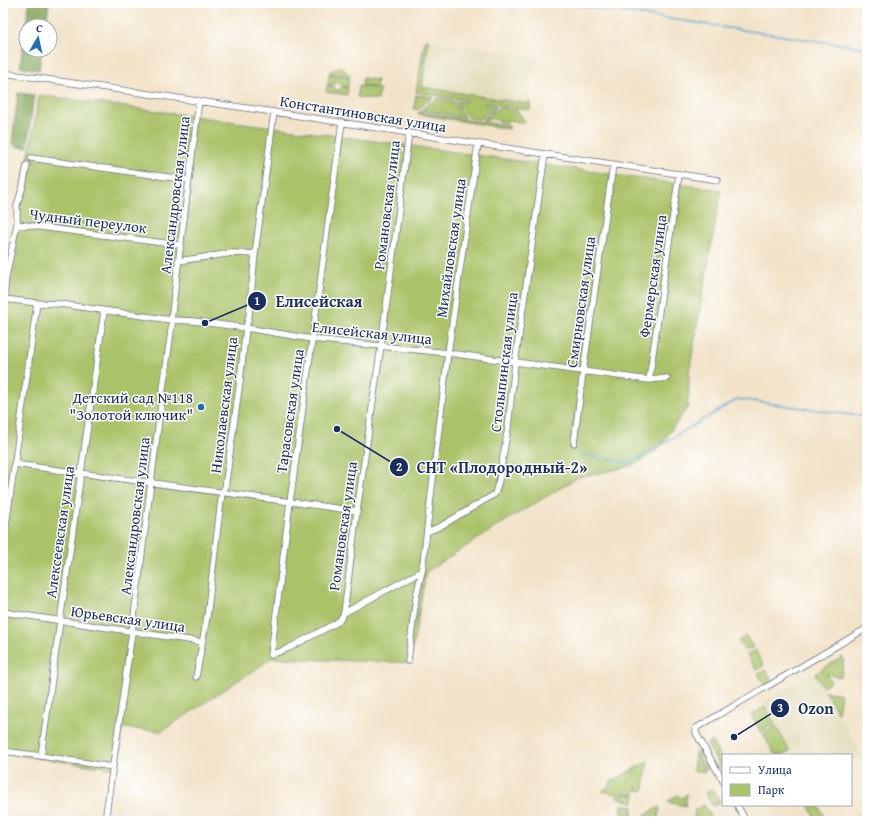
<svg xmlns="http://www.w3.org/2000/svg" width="870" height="824" font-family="'Gentium Book Plus',serif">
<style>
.built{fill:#e3dcba}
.green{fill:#aac369;stroke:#627964}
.forest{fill:#87a95d;stroke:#516c5e}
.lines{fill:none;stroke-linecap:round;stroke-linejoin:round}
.stream{stroke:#57a5d0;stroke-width:1.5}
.minor-casing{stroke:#666e83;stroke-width:7}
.minor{stroke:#fff;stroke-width:5.5}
.poi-dot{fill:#1f6fb2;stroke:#fff;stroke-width:1.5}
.labels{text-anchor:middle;stroke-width:3;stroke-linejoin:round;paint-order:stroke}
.street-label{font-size:15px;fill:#1b2f5e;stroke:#fff}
.poi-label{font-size:15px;fill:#1b2f5e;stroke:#fff;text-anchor:end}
.leader{fill:none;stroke:#1b2f5e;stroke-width:1.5}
.callout-dot{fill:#1b2f5e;stroke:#fff;stroke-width:1.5}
.mark-label{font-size:12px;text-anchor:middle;font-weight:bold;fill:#fff}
.callout-label{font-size:16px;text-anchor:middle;font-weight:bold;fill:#1b2f5e;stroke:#fff;stroke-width:3;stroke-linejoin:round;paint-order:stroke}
</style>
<rect width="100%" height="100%" fill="#fff"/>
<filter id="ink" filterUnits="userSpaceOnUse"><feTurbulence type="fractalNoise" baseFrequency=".025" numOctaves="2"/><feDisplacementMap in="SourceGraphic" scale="8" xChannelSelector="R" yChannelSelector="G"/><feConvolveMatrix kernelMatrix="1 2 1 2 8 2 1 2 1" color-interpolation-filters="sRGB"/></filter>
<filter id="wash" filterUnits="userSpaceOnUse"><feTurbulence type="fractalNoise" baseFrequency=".012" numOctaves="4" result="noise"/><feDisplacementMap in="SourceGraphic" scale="16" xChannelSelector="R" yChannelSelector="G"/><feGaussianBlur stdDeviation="0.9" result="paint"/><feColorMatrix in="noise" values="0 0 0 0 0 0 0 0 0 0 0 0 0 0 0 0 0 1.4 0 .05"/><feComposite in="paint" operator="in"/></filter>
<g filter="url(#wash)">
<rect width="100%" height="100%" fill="#f2e3c8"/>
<path class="built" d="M429 40 536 56 529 104 422 87Z
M813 672 863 756 851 763V755H794L763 702Z"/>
<path class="green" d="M425 40H429L422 87 529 104V102L531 103 530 110 485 103V105L496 107 479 119 467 117 455 101 466 102V100L416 92Z
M341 66 350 75V77L329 73V72Z
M329 75 349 78 348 87 343 86 338 82 333 85 328 84Z
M363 78 377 80 376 88 362 85Z
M327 85 333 86 337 91 343 87 348 88 347 95 326 92Z
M359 86 380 89 378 100 357 97Z
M39 95 469 154 721 190 689 373V390L687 408 657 450 632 466 579 477 504 522 426 572 410 663 272 658 162 731 122 728 117 769 3 753V300L7 280Z
M416 95 433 97 421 107H420V108L418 110 414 109Z
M438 98 452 100 464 117 421 110 430 103 431 104 432 103V102Z
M499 107 506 108 507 110V109L517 110 526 123 508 120 507 123 499 122V120L488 118V120H482L491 113H493L492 112Z
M419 112 509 126V129L418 114Z
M746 636 753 647 745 651 738 641Z
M755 650 764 666 756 670 747 655Z
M842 657 844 659 841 677 826 674 831 682 823 687 815 674Z
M766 670 772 680 765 685 758 674Z
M825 691 841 694 838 713Z
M765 707 775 724 761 732 751 715Z
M776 726 790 751 783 755H775L763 734Z
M712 741 721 758 723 772 707 744Z
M695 752C705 753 705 757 709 765L708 769 706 770Z
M695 754 705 771 703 772 693 770Z
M648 760 644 788H643V791L637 790 638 786H637L635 795 623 793 622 799 617 797V794L602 791 611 785 610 782 645 763Z
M712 788 720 802 713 806 705 793Z
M624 794 635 796 634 802 623 800Z
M687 794 685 806 668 802V801L678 795 680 799Z
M622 805 633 806 632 816 622 821H620Z
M704 805 710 815 709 821H693L695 810Z
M808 805H818L824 815 816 820Z
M659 807 660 809 657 821H644L645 814H647Z"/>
<path class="forest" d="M29 3H49L46 26H26V50H42L39 70 20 67Z
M18 93 34 95 27 148 18 147 12 143Z"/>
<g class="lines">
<path class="stream" d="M561 3 718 26
M721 27 867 48
M579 454 630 463 738 399 867 417"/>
</g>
</g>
<g filter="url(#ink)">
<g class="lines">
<g class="minor-casing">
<path id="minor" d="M3 73 274 112 545 154 718 180
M342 122 290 502 271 655 289 648 336 623 340 620 344 613 422 571
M31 158 189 180
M27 165 23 186 17 205V224L6 277 4 299 37 303 60 304 171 320 194 321 246 328 312 339 448 353 649 380 667 378
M17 224 180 245
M178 261 233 253 255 254
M649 380 679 174
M574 443 583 372 613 165
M14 464 357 511
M427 532 441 526 495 494 499 480 508 428 515 363 545 154
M3 547 37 303
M3 612 202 642
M344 613 357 511 381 346 409 133
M408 661 416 597 422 571 448 353 478 144
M196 677 207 617 222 492 225 488 240 381 246 328 249 315 255 254 274 112
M3 751 41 756 113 767
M41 756 81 473 104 311
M723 781 696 733V728L867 628
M737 805 746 821
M105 821 132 632 162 396 172 324 171 320 199 101
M862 821 867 818"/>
</g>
<use href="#minor" class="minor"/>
</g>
</g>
<circle class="poi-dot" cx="201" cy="407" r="4"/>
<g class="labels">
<g class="street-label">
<text transform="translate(363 114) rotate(9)" y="5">Константиновская улица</text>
<text transform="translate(175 195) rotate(-83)" y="5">Александровская улица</text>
<text transform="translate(387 205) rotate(-83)" y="5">Романовская улица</text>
<text transform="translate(88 221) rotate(7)" y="5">Чудный переулок</text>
<text transform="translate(451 248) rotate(-82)" y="5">Михайловская улица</text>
<text transform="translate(653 276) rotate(-82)" y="5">Фермерская улица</text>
<text transform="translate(581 302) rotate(-82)" y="5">Смирновская улица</text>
<text transform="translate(372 333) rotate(6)" y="5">Елисейская улица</text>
<text transform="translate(504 362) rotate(-83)" y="5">Столыпинская улица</text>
<text transform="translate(224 405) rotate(-83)" y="5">Николаевская улица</text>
<text transform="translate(290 411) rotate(-82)" y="5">Тарасовская улица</text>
<text transform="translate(135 516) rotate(-83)" y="5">Александровская улица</text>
<text transform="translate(343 526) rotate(-82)" y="5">Романовская улица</text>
<text transform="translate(60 532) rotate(-82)" y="5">Алексеевская улица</text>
<text transform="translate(128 619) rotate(8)" y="5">Юрьевская улица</text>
</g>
<g class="poi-label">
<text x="193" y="403">Детский сад №118<tspan x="193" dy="17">"Золотой ключик"</tspan></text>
</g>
</g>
<path class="leader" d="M205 323L257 301M337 429L399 467M734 737L780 708"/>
<g class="callout-dot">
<circle cx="205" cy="323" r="4"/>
<circle cx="337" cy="429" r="4"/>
<circle cx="734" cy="737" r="4"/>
<circle cx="257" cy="301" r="10"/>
<circle cx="399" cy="467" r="10"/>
<circle cx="780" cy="708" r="10"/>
</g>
<g class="mark-label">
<text x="257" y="305">1</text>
<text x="399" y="471">2</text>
<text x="780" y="712">3</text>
</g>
<g class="callout-label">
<text x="319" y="307">Елисейская</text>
<text x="502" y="473">СНТ «Плодородный-2»</text>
<text x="816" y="714">Ozon</text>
</g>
<rect width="870" height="824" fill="none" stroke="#fff" stroke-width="16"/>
<rect x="722" y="754" width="130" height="52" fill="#ffffff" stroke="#a4acbf"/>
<rect x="730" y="767" width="20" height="6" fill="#ffffff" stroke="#a4acbf"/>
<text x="758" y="774" font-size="12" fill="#1b2f5e">Улица</text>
<rect x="730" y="784" width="20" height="12" fill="#aac369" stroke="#a4acbf"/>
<text x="758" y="794" font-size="12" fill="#1b2f5e">Парк</text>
<g transform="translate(38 38) rotate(9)"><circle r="19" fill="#ffffff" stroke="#a4acbf"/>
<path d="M0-3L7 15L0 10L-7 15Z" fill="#1f6fb2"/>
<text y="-6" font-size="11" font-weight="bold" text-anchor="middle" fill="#1b2f5e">С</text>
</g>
</svg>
